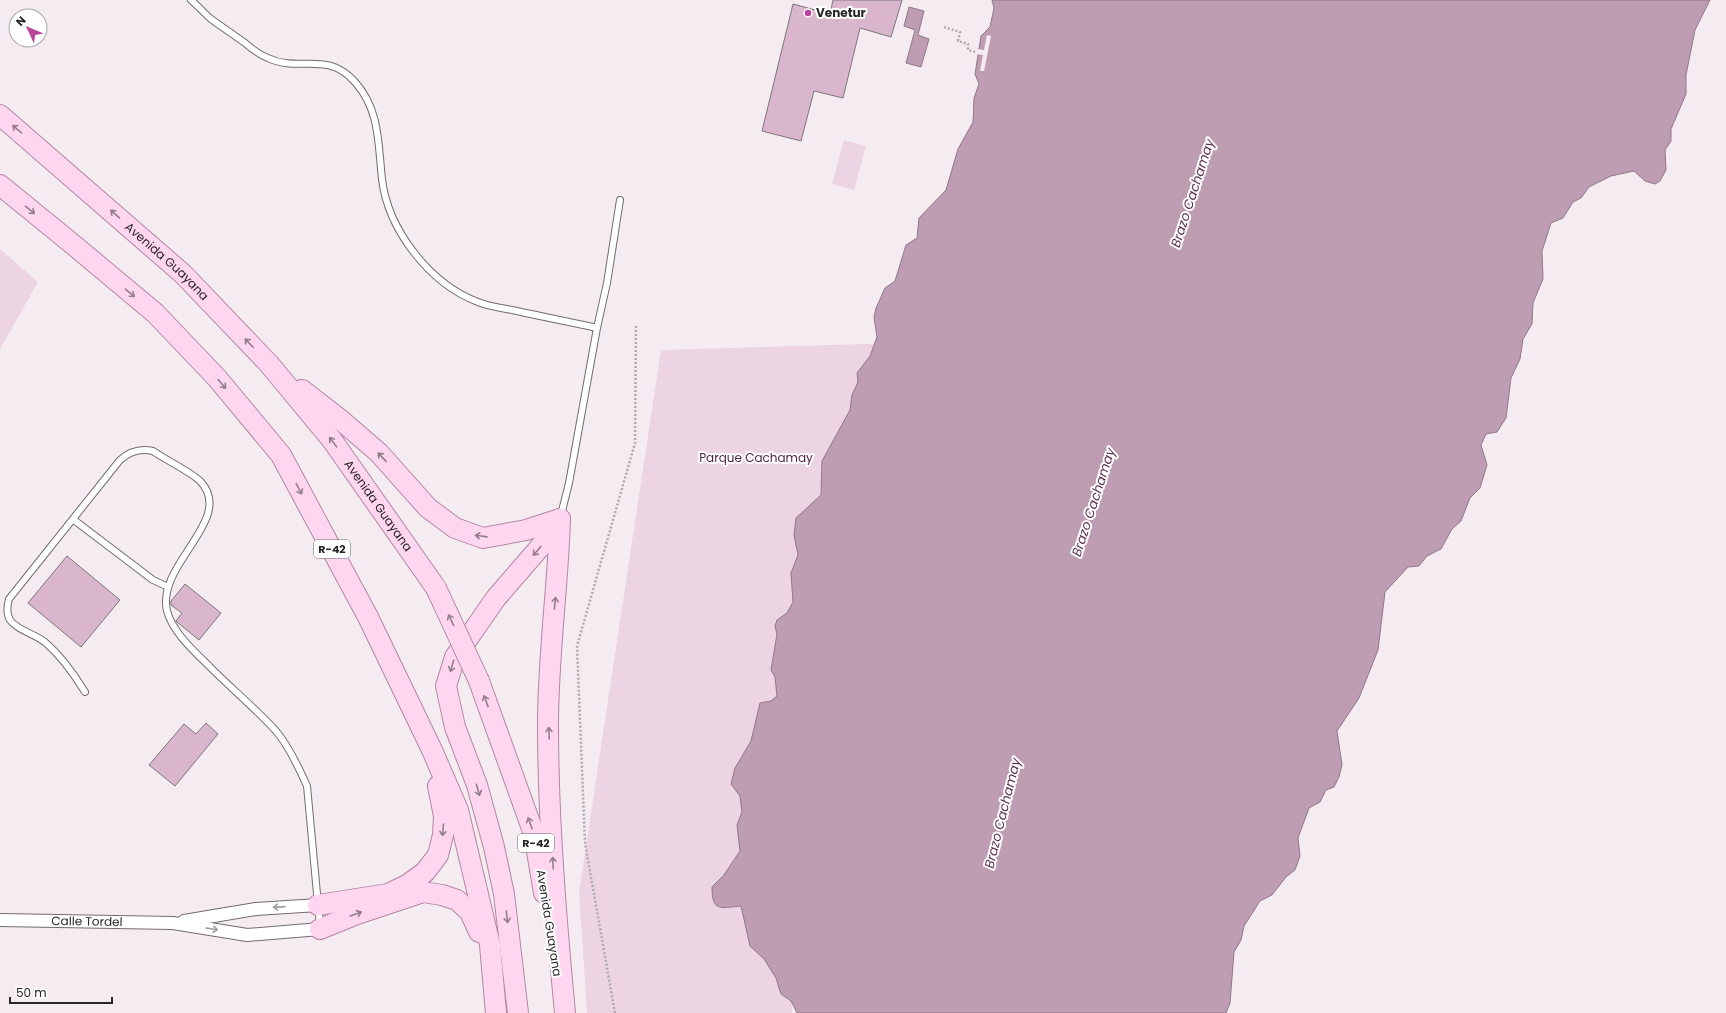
<svg xmlns="http://www.w3.org/2000/svg" width="1726" height="1013" font-family="Poppins,sans-serif">
<style>
.green{fill:#edd4e3}
.water{fill:#be9cb1;stroke:#917888}
.pier{fill:#f5ecf1}
.building{fill:#d9b6cc;stroke:#7e767b}
.lines{fill:none;stroke-linecap:round;stroke-linejoin:round}
.lane-casing{stroke:#736b70;stroke-width:8}
.street-casing{stroke:#736b70;stroke-width:14}
.primary-casing{stroke:#b286a2;stroke-width:22}
.path{stroke:#b0a9ad;stroke-width:2.5;stroke-dasharray:2 2;stroke-linecap:butt}
.lane{stroke:#fff;stroke-width:6}
.street{stroke:#fff;stroke-width:12}
.primary{stroke:#fed6ef;stroke-width:20}
.primary-bridge-casing{stroke:#b286a2;stroke-width:22;stroke-linecap:butt}
.primary-bridge{stroke:#fed6ef;stroke-width:20}
.oneway{stroke:#937e8b}
.oneway2{stroke:#9e9d9e}
.poi-dot{fill:#bb4398;stroke:#fff;stroke-width:1.5}
.labels{text-anchor:middle;stroke-width:4;stroke-linejoin:round;paint-order:stroke}
.shield{fill:#fff;stroke:#686668;stroke-width:1}
.shield-label{font-size:11px;font-weight:bold;fill:#282527}
.poi-label{font-size:12px;font-weight:bold;fill:#282527;stroke:#fff;text-anchor:start}
.street-label{font-size:12px;fill:#282527;stroke:#fff}
.park-label{font-size:12px;fill:#4c1f3e;stroke:#fff}
.water-label{font-size:13px;font-style:italic;fill:#5d2f4e;stroke:#fff}
</style>
<rect width="100%" height="100%" fill="#f5ecf1"/>
<path class="green" d="M844 140 866 146 854 190 832 184Z
M0 249 38 282 0 349Z
M900 343 790 757 792 1013H587L579 892 661 350Z"/>
<path class="water" d="M992 0H1710L1695 30 1686 75V94L1671 129V141L1665 150 1666 170 1660 181 1655 184 1645 181 1634 171 1611 176 1589 187 1581 198 1573 202 1563 218 1551 223 1542 251 1543 279 1533 303 1532 324 1523 339 1520 359 1511 378 1506 418 1497 432 1486 434 1481 445 1487 465 1480 488 1470 498 1461 521 1452 529 1441 549 1427 556 1419 566 1408 567 1385 592 1378 650 1359 698 1337 731 1342 765 1339 777 1334 787 1326 790 1320 802 1309 808 1298 838 1300 856 1295 870 1286 877 1272 895 1260 901 1244 926 1241 940 1234 952 1230 1003 1226 1013H797L791 1001 781 994 776 978 764 959 750 946 741 906C720 908 712 912 712 887L724 875 740 851 737 825 742 812 740 796 731 784 735 768 751 741 760 703 771 701 777 696 775 677 771 670 777 634 775 626 777 620 787 613 793 602 791 573 798 555 794 535 796 518 821 495 822 461 850 410 852 395 858 382 857 373 870 356 877 337 874 317 876 308 885 288 895 281 906 245 917 238 919 218 946 190 958 149 973 122 974 98 979 84 975 74 981 36 990 27 994 8Z
M909 7 924 11 918 35 929 39 921 67 906 63 915 30 904 26Z"/>
<path class="pier" d="M987 35 991 36 984 71H980L983 55 976 54 977 49 984 50Z"/>
<path class="building" d="M833 0H902L891 37 860 28 843 98 814 91 801 141 762 131 793 4 830 14Z
M67 556 120 600 81 647 28 603Z
M185 584 221 613 199 640 177 622 176 621 182 613 171 605V601Z
M206 723 218 734 175 786 149 765 184 724 196 734Z"/>
<g class="lines">
<g class="lane-casing">
<path id="lane" d="M191 0C198 6 204 13 211 19 222 27 234 35 245 43 252 49 260 55 268 58 299 73 327 50 355 82 380 110 378 143 382 179 388 230 430 284 478 302 490 307 504 308 517 311 544 317 570 322 597 328
M561 515 569 483 597 328 607 283 620 200
M74 520 153 580 168 587
M85 692C74 674 62 657 46 643 36 634 18 631 10 620 6 613 7 606 9 599L120 460C130 451 140 448 153 451 164 459 193 473 201 482 235 520 156 564 167 611 173 633 195 652 211 668 232 689 256 709 276 731 289 746 299 768 307 786L320 926"/>
</g>
<g class="street-casing">
<g id="street">
<path id="s1" d="M0 920 173 923 247 935 320 929"/>
<path d="M184 921 256 909 318 905"/>
</g>
</g>
<g class="primary-casing">
<g id="primary">
<path id="s2" d="M0 115 183 274 269 364 332 440 436 588"/>
<path d="M0 185 70 242 155 313 217 378 281 455 368 617 432 750 458 810 490 945 496 1013"/>
<path d="M302 390 342 421 379 453 428 508 455 528 483 538 526 530 560 519"/>
<path d="M560 519C558 587 548 655 548 724 548 820 556 917 565 1013"/>
<path d="M479 681 534 834 544 893"/>
<path d="M318 905 388 894 407 885 425 872 438 855 443 835 444 816 438 786"/>
<path d="M320 929 357 914 423 892 442 895 457 900 470 912 479 932"/>
<path d="M518 1013 504 894 494 847 477 785 455 727 446 686 455 657 496 598 541 546 560 519"/>
</g>
</g>
<path class="path" d="M944 27 960 32 958 41 968 44V50L975 52
M615 1013 585 843 577 646 635 443 636 324"/>
<use href="#lane" class="lane"/>
<use href="#street" class="street"/>
<use href="#primary" class="primary"/>
<g class="primary-bridge-casing">
<path id="primary-bridge" d="M436 588 479 681"/>
</g>
<use href="#primary-bridge" class="primary-bridge"/>
</g>
<defs><path id="oneway-shaft" d="M-6 0H5M1.5-3L5.5 0L1.5 3" fill="none" stroke-width="1.6" stroke-linecap="round" stroke-linejoin="round"/></defs>
<g class="oneway">
<use href="#oneway-shaft" transform="translate(17 129) rotate(-140)"/>
<use href="#oneway-shaft" transform="translate(30 210) rotate(39)"/>
<use href="#oneway-shaft" transform="translate(115 214) rotate(-139)"/>
<use href="#oneway-shaft" transform="translate(130 293) rotate(40)"/>
<use href="#oneway-shaft" transform="translate(249 343) rotate(-134)"/>
<use href="#oneway-shaft" transform="translate(222 384) rotate(50)"/>
<use href="#oneway-shaft" transform="translate(333 442) rotate(-127)"/>
<use href="#oneway-shaft" transform="translate(382 457) rotate(-133)"/>
<use href="#oneway-shaft" transform="translate(299 489) rotate(62)"/>
<use href="#oneway-shaft" transform="translate(481 536) rotate(-172)"/>
<use href="#oneway-shaft" transform="translate(537 551) rotate(130)"/>
<use href="#oneway-shaft" transform="translate(555 603) rotate(-84)"/>
<use href="#oneway-shaft" transform="translate(451 620) rotate(-115)"/>
<use href="#oneway-shaft" transform="translate(452 666) rotate(106)"/>
<use href="#oneway-shaft" transform="translate(486 701) rotate(-110)"/>
<use href="#oneway-shaft" transform="translate(549 733) rotate(-92)"/>
<use href="#oneway-shaft" transform="translate(478 790) rotate(74)"/>
<use href="#oneway-shaft" transform="translate(530 823) rotate(-110)"/>
<use href="#oneway-shaft" transform="translate(443 830) rotate(94)"/>
<use href="#oneway-shaft" transform="translate(553 863) rotate(-93)"/>
<use href="#oneway-shaft" transform="translate(356 914) rotate(-20)"/>
<use href="#oneway-shaft" transform="translate(507 917) rotate(83)"/>
</g>
<g class="oneway2">
<use href="#oneway-shaft" transform="translate(279 907) rotate(176)"/>
<use href="#oneway-shaft" transform="translate(212 929) rotate(9)"/>
</g>
<circle class="poi-dot" cx="808" cy="13" r="4"/>
<g class="labels">
<g class="shield">
<rect x="314" y="540" width="36" height="18" rx="3"/>
<rect x="518" y="834" width="36" height="18" rx="3"/>
</g>
<g class="shield-label">
<text x="332" y="553">R-42</text>
<text x="536" y="847">R-42</text>
</g>
<g class="poi-label">
<text x="816" y="17">Venetur</text>
</g>
<g class="street-label">
<text dy="4" stroke="none"><textPath href="#s2" startOffset="222">Avenida Guayana</textPath></text>
<text dy="4" stroke="none"><textPath href="#s2" startOffset="546">Avenida Guayana</textPath></text>
<text dy="4" stroke="none"><textPath href="#s1" startOffset="87">Calle Tordel</textPath></text>
<text transform="translate(549 923) rotate(81)" y="4">Avenida Guayana</text>
</g>
<g class="park-label">
<text x="756" y="462">Parque Cachamay</text>
</g>
<g class="water-label">
<text transform="translate(1192 193) rotate(-72)" y="5">Brazo Cachamay</text>
<text transform="translate(1093 502) rotate(-72)" y="5">Brazo Cachamay</text>
<text transform="translate(1002 813) rotate(-76)" y="5">Brazo Cachamay</text>
</g>
</g>
<g transform="translate(28 28) rotate(314)"><circle r="19" fill="#ffffff" stroke="#a9a8a9"/>
<path d="M0-3L7 15L0 10L-7 15Z" fill="#bb4398"/>
<text y="-6" font-size="11" font-weight="bold" text-anchor="middle" fill="#282527">N</text>
</g>
<path d="M10 997v6h102v-6" fill="none" stroke="#282527" stroke-width="2"/>
<text x="16" y="997" font-size="12" fill="#282527" stroke="#ffffff" stroke-width="3" paint-order="stroke">50 m</text>
</svg>
